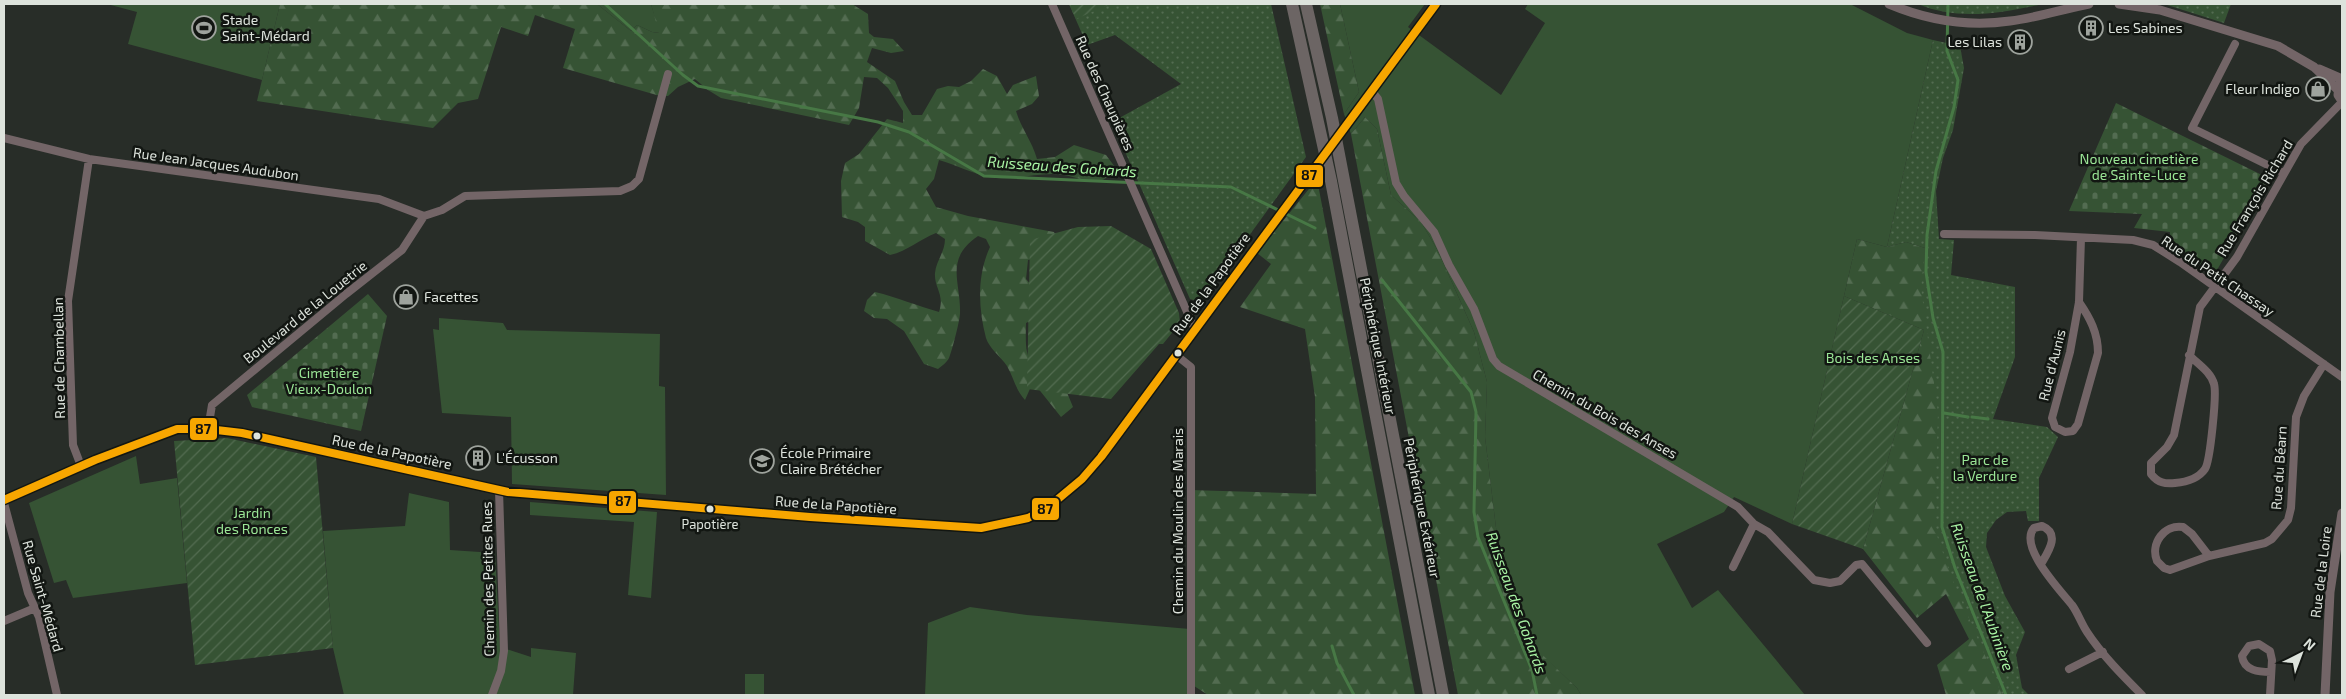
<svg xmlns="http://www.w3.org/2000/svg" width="2346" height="699" font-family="'Exo 2',sans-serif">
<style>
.grass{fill:#365334}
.forest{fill:url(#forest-firs)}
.cemetery{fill:url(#cemetery-stones)}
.park{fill:url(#park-dots)}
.garden{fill:url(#garden-furrows)}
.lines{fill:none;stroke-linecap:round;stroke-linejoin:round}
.stream{stroke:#477845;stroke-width:3}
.minor{stroke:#736567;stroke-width:8}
.tertiary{stroke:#736567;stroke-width:9}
.trunk{stroke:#6c6564;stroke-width:12}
.bus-1-casing{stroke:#121612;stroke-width:11}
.bus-1{stroke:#f7a600;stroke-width:8}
.bus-dot{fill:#dde3dc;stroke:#121612;stroke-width:2}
.labels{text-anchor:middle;stroke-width:5;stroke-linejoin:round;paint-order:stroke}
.bus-label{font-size:13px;fill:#dde3dc;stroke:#121612}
.poi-label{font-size:14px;fill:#dde3dc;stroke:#121612;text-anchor:start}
.street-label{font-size:14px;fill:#dde3dc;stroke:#121612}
.park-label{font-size:14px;fill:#9be696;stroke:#121612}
.water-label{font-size:15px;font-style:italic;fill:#a9f4a4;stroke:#121612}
.line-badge{stroke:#121612;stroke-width:2}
.pale-badge-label{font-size:14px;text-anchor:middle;font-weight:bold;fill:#111}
</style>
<defs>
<pattern id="forest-firs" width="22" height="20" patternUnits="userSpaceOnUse" patternTransform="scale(1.25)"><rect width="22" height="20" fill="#365334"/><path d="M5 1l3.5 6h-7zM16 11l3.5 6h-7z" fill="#536c51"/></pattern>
<pattern id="cemetery-stones" width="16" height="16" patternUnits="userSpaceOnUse" patternTransform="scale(1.25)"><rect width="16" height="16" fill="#365334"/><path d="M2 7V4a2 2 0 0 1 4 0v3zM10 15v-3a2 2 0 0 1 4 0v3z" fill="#536c51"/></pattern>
<pattern id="park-dots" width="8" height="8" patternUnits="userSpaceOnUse" patternTransform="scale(1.25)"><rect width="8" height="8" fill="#365334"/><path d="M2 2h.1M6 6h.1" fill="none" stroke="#536c51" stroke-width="1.8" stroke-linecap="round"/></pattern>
<pattern id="garden-furrows" width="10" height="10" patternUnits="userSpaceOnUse" patternTransform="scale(1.25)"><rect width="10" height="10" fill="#365334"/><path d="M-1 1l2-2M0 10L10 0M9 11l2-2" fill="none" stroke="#536c51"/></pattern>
</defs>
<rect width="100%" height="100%" fill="#282d28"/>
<path class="grass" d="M107 4H280L262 80 128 44 137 12Z
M597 4H651L660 33 652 32 637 25 631 31Z
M1340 4H1425L1408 27 1501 95 1545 23 1525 9 1528 4H1850L1907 33 1933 40 1887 247 1857 239 1792 524 1734 497 1724 512 1657 544 1692 608 1718 590 1805 695H1581L1577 688 1529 643 1500 561 1485 437 1487 382 1474 332 1438 251 1421 222 1391 195 1377 129 1365 117 1351 134 1344 114 1359 92Z
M439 318 503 323 507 330 660 334 659 386 665 387 666 495 512 484 511 417 442 413 433 329 439 330Z
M136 456 140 484 177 478 187 583 73 598 66 580 54 583 29 503Z
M409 493 449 502 450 550 495 553 500 647 531 657V648L576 653 573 695H344L333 648 323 531 405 526Z
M530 502 657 512 651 598 628 595 634 522 530 515Z
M970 607 1027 615 1190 629 1191 695H925L928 623Z
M745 674H764V695H745Z"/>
<path class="forest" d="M280 4H597L631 31 637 25 652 32 659 33 651 4H852L868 14 869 33 874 37 893 39 904 51 891 53 872 48 867 62 895 81 904 102 912 115H922L937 89 948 86 959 87 971 81 983 69 997 76 1007 94 1013 85 1036 76 1039 96 1032 104 1016 111C1021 128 1032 141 1037 159L1055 157 1074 145 1106 155 1115 167C1111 174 1106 180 1098 181 1085 182 1076 177 1064 175 1039 171 1015 182 990 177 973 174 956 165 939 160L934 179 926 189 936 207 968 216 1054 232 1059 245 1053 253 1028 260 1026 279 1040 295 1044 314 1026 323C1025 362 1026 362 1061 378L1073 407 1061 417 1033 382 1025 400C1015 389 1014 378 1007 366 1001 357 989 348 986 338 978 308 977 275 990 247L986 239 978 236C944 259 961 282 960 313 960 320 952 351 949 358 947 362 942 366 938 369L924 364 904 331 887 319 874 318 864 311 867 300 875 292C897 297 917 306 939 312 945 294 934 288 935 273 936 261 945 252 945 239L936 233C920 239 908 251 890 255L865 241V227L858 222 842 217 841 181 845 163 859 154 887 119 903 123V111L888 88 877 78 864 77 859 108 849 125 721 98 708 90 695 79 678 87 668 96H660L563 68 575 29 535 15 528 36 501 27 478 99 458 103 433 128 257 101Z
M1320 4H1340L1359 92 1344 114Z
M1365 117 1377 129 1391 195 1421 222 1438 251 1474 332 1487 382 1485 437 1500 561 1529 642 1577 688 1581 695H1458L1351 134Z
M1317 179 1415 695H1208L1191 684 1190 490 1316 494 1315 397 1305 329 1240 307 1271 264 1257 253Z
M1857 239 1887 247 1906 242 1925 248 1968 518 2016 695H1946L1937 665 1969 639 1946 594 1917 618 1863 549 1924 330 1844 296Z"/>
<path class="cemetery" d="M2116 103 2270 179 2246 221H2237L2233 227 2237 235 2217 270H2207L2170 242V232L2134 228 2142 214 2069 211Z
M368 294 387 316 361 431 252 407 247 395Z"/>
<path class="park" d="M1069 4H1271L1306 157 1201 302 1190 299 1112 122 1181 84 1115 35 1087 45Z
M1918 4H2043C2001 13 1958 21 1918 4Z
M2164 4H2231L2224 23Z
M1933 40 1960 46 1964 68 1953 130 1943 158 1936 191 1939 239 1954 240 1951 275 2015 287V357L1993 419 2047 427 2058 437 2039 478V521H2028L2026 511 2007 512 1996 520 1987 533 1986 547 2005 596 2025 632 2016 655 2022 688 2029 695H2002L1952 579 1934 527 1938 413 1921 288 1925 248 1906 242 1887 247Z"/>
<path class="garden" d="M1069 4H1110L1076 19Z
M1111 226 1151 249 1179 313 1180 323 1163 344H1159L1111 399 1027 389 1030 240 1078 227Z
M1844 296 1924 330 1863 549 1792 524Z
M227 438 316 457 333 648 195 665 174 441Z"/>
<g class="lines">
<path class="stream" d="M605 4 683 75 698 86 878 122 909 132 984 176 1231 187 1315 228
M1948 4 1947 51 1958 80 1954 107 1936 171 1927 235 1926 272 1933 318 1943 352 1942 527 1955 568 2006 695
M1382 280 1471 392 1476 412 1474 512 1478 537 1532 670 1537 695
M1944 413 1968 417
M1972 417 1988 419
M1332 646 1337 663 1354 695"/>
<path class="minor" d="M1052 4 1195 330
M2235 44 2192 128 2284 173
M1371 90 1378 99 1396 183 1404 196 1434 232 1449 265 1474 309 1493 359 1499 366 1738 507 1754 524 1768 532 1814 580 1830 583 1840 581 1856 565 1862 564 1927 643
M4 138 89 159 379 199 424 216
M424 216 442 210 465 196 620 191 632 186 639 179 668 74
M1944 234 2035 235 2133 240 2153 245 2180 262 2342 377
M2079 302C2090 318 2098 333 2098 353L2078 424 2073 431 2065 432 2055 427 2052 418 2070 352 2079 302 2081 238
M1176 355 1191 367V695
M2189 355C2198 364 2211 372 2214 384 2217 394 2210 462 2205 469 2198 479 2187 482 2175 483 2165 484 2158 483 2151 474V463L2167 447 2174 435 2200 307 2237 257 2301 144 2342 102
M208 429 212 405 346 294 402 250 424 216
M81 466 73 445 68 301 89 159
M4 503 28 593 39 617 57 695
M2209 556 2192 534 2183 527C2164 524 2150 544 2157 561L2164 568 2170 570 2209 556 2265 543 2272 539 2288 520 2291 508 2296 417 2304 396 2324 364
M2041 564C2048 552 2061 534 2042 526L2034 528C2018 546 2060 590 2072 605 2078 613 2081 623 2087 632 2102 655 2123 676 2142 695
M1733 567 1754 524
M4 621 35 608
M2069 669 2103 652
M492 695 501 671 504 651 499 490
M2270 695 2272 660 2270 651 2259 644 2249 646 2242 656C2244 671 2259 672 2271 672"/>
<path class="tertiary" d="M1889 4C1927 20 1968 27 2010 21 2036 18 2063 9 2089 4
M2119 4 2160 10 2278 46 2314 67 2338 90
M2319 69 2342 79
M2339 85 2338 95 2342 101
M4 500 95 460 177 429H208L242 433 508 492 810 517 981 528 1028 518 1046 509 1082 479 1101 457 1436 4
M2325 695 2330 592 2342 513"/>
<path class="trunk" d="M1292 4 1331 181 1429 695
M1306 4 1332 118 1443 695"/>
<g class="bus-1-casing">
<path id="bus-1" d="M4 500 95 460 177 429H208L242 433 508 492 810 517 981 528 1028 518 1046 509 1082 479 1101 457 1436 4"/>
</g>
<use href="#bus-1" class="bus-1"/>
</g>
<defs>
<g id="stadium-ring" transform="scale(1.25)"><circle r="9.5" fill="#121612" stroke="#9ea39d" stroke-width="1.5"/><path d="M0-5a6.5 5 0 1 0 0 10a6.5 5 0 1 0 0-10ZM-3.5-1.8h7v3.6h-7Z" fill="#9ea39d"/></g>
<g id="building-ring" transform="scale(1.25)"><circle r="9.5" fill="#121612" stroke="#9ea39d" stroke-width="1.5"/><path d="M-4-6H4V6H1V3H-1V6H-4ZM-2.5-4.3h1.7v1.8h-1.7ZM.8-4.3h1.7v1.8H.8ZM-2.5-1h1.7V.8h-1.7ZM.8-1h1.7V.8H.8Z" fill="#9ea39d"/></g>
<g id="shop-ring" transform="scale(1.25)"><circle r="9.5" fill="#121612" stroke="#9ea39d" stroke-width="1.5"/><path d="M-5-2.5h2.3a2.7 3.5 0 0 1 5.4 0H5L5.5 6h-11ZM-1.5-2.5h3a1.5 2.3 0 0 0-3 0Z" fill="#9ea39d"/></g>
<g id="school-ring" transform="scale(1.25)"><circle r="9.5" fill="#121612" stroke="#9ea39d" stroke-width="1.5"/><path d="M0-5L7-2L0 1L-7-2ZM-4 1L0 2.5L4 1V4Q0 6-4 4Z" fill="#9ea39d"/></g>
</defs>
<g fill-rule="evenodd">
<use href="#stadium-ring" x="204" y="28"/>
<use href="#building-ring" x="2091" y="28"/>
<use href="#building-ring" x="2020" y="42"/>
<use href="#shop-ring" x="2318" y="89"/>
<use href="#shop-ring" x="406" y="297"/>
<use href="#building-ring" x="478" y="458"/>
<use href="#school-ring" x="762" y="461"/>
</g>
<g class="bus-dot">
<circle cx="1178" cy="353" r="4.5"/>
<circle cx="257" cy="436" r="4.5"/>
<circle cx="710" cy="509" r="4.5"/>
</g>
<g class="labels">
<g class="bus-label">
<text x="710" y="529">Papotière</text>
</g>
<g class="poi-label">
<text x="222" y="25">Stade<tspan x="222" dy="16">Saint-Médard</tspan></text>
<text x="2108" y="33">Les Sabines</text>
<text x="2002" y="47" text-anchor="end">Les Lilas</text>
<text x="2300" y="94" text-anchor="end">Fleur Indigo</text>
<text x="424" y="302">Facettes</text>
<text x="780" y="458">École Primaire<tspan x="780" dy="16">Claire Brétécher</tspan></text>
<text x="496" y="463">L'Écusson</text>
</g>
<g class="street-label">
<text transform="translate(1105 93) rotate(66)" y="5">Rue des Chaupières</text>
<text transform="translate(216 164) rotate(8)" y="5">Rue Jean Jacques Audubon</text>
<text transform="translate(2255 198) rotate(-59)" y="5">Rue François Richard</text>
<text transform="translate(2218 276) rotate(34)" y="5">Rue du Petit Chassay</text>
<text transform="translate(1211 284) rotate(-54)" y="5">Rue de la Papotière</text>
<text transform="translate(305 312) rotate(-39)" y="5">Boulevard de la Louetrie</text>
<text transform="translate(1378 346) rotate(79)" y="5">Périphérique Intérieur</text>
<text transform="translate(59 358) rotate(-91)" y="5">Rue de Chambellan</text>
<text transform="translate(2052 365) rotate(-76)" y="5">Rue d'Aunis</text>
<text transform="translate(1605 414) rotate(30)" y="5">Chemin du Bois des Anses</text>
<text transform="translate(392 452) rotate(12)" y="5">Rue de la Papotière</text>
<text transform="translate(2279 468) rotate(-86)" y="5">Rue du Béarn</text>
<text transform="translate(836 505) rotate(4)" y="5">Rue de la Papotière</text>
<text transform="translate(1422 508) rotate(79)" y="5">Périphérique Extérieur</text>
<text transform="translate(1178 521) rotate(-90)" y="5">Chemin du Moulin des Marais</text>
<text transform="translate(2321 572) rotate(-83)" y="5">Rue de la Loire</text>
<text transform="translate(488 579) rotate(-91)" y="5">Chemin des Petites Rues</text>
<text transform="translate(43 596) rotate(74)" y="5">Rue Saint-Médard</text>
</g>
<g class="park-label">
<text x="2139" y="164">Nouveau cimetière<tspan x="2139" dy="16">de Sainte-Luce</tspan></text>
<text x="1873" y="363">Bois des Anses</text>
<text x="329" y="378">Cimetière<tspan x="329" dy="16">Vieux-Doulon</tspan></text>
<text x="1985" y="465">Parc de<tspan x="1985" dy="16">la Verdure</tspan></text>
<text x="252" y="518">Jardin<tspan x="252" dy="16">des Ronces</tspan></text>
</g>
<g class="water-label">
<text transform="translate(1062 167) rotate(4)" y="5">Ruisseau des Gohards</text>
<text transform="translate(1982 597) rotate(70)" y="5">Ruisseau de l'Aubinière</text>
<text transform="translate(1516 603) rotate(70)" y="5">Ruisseau des Gohards</text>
</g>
</g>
<g class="line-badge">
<rect x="1295" y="164" width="29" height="24" rx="5" fill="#f7a600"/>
<rect x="189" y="417" width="29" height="24" rx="5" fill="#f7a600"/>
<rect x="608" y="490" width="29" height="24" rx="5" fill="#f7a600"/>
<rect x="1031" y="497" width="29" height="24" rx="5" fill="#f7a600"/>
</g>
<g class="pale-badge-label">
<text x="1309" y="180">87</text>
<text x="203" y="434">87</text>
<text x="623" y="506">87</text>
<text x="1045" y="514">87</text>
</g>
<rect width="2346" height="699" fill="none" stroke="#dde3dc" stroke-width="10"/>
<g transform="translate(2301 654) rotate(42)" stroke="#121612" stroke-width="4" paint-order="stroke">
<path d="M0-4L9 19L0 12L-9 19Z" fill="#dde3dc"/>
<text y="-8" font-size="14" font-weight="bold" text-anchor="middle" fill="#dde3dc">N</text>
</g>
</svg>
